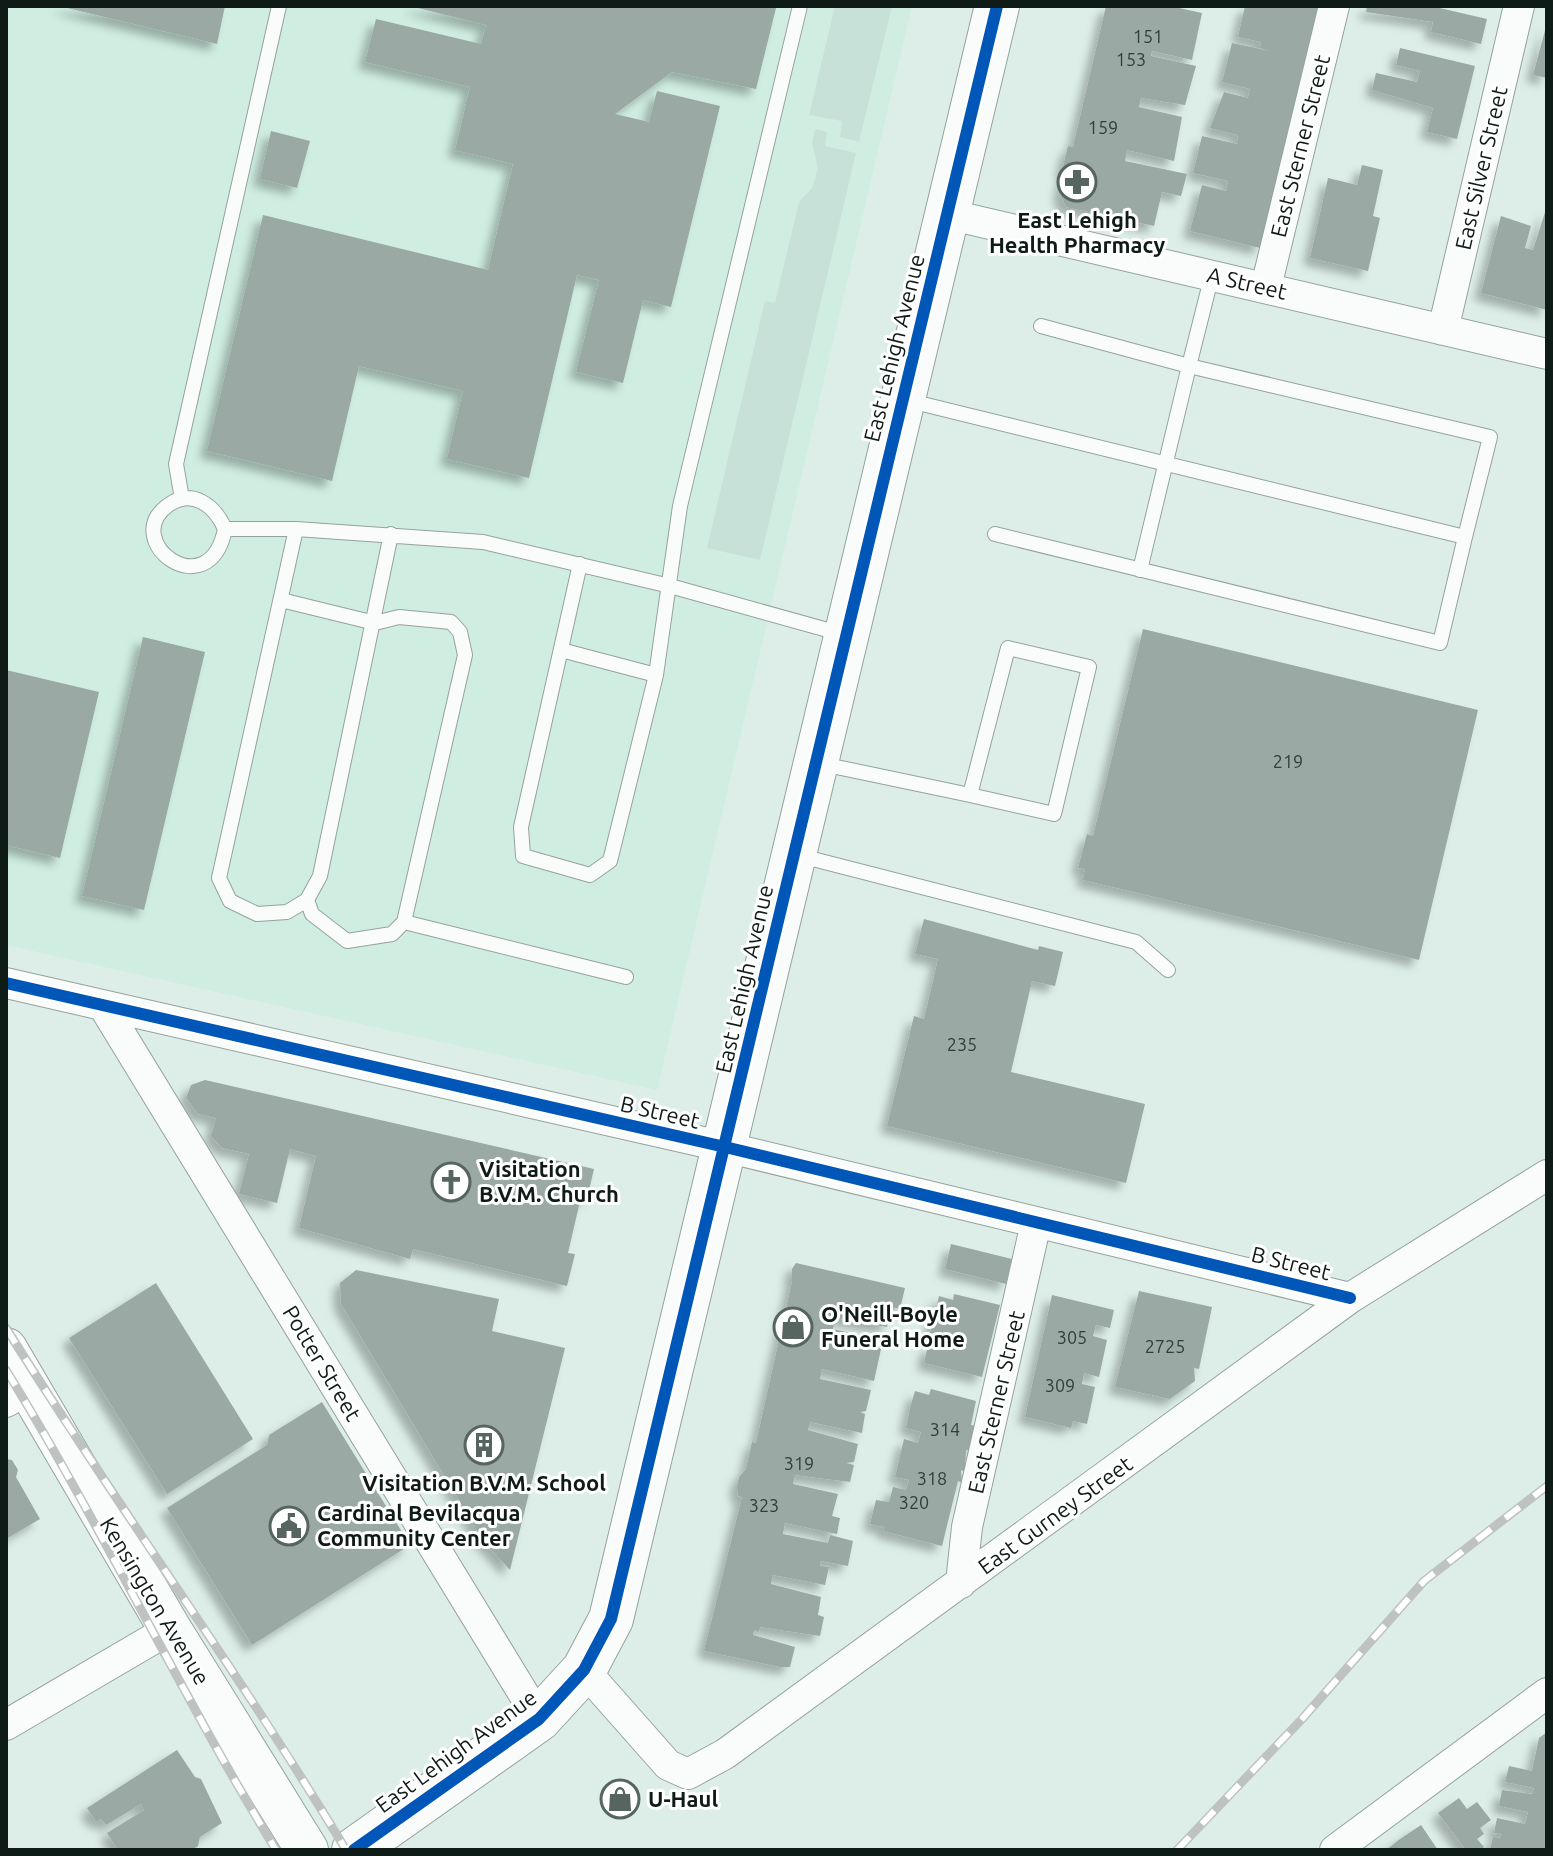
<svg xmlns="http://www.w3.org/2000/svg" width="1553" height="1856" font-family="Ubuntu,sans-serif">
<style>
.built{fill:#cfede1}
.green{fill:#c8e1d8}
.building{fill:#9aa9a3;filter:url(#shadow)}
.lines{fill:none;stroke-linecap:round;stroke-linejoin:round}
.lane-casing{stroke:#95a29d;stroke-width:16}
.street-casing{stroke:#95a29d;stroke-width:32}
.secondary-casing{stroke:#95a29d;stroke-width:44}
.primary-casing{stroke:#95a29d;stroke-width:46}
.lane{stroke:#fafcfc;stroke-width:14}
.street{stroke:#fafcfc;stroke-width:30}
.secondary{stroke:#fafcfc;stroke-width:42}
.primary{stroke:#fafcfc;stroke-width:44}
.rail-casing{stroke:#bec3c1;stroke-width:9}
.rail{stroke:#fff;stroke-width:6;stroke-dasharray:18;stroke-linecap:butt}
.cycleway-casing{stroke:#fff;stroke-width:17}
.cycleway{stroke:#0057b8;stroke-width:12}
.labels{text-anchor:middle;stroke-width:6;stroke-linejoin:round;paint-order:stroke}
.number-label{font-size:18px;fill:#323e3a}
.street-label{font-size:22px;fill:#0f1b17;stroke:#fff}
.poi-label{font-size:22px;font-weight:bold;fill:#0f1b17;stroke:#fff;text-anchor:start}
</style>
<defs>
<filter id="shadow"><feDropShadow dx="-7" dy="7" stdDeviation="4" flood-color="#0004"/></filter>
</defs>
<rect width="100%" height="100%" fill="#ddeee8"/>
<path class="built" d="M6 6H912L657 1090 6 945Z"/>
<path class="green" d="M835 6H892L859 142 840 137 842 121 809 115Z
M815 129 827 132 825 146 856 153 760 560 707 548 765 301 775 303 799 202 812 188 818 168 812 143Z"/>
<path class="building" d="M59 6H225L217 44Z
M410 6 776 8 756 89 672 72 615 114 649 122 657 91 720 106 671 307 643 300 623 383 576 372 599 280 577 275 529 478 447 459 463 391 359 366 332 481 207 451 263 215 488 270 513 164 455 150 470 87 365 62 376 19 481 44 486 25Z
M1106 6H1170L1202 13 1192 60 1152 51 1151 56 1196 66 1185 105 1141 98 1139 107 1182 117 1174 161 1127 150 1125 161 1187 174 1181 196 1162 192 1154 226 1066 207 1060 194 1065 172 1062 171 1068 146 1073 147Z
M1245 6H1318L1283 151 1288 152 1260 248 1190 231 1202 185 1226 191 1228 181 1193 173 1202 136 1237 144 1238 135 1210 128 1224 92 1248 98 1250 89 1222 82 1232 43 1270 51 1260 48 1261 42 1238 37Z
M1367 6H1431L1487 19 1481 44 1431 32 1433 22 1366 12Z
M1547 23V78L1533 75Z
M1400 48 1475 66 1457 139 1427 132 1433 108 1372 90 1376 73 1417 82 1420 71 1396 65Z
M271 131 310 141 297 188 260 179Z
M1362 165 1383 170 1373 216 1380 218 1368 271 1310 258 1328 178 1357 185Z
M1547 206V310L1481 293 1501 216 1531 226 1525 248 1533 250Z
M1143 629 1478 710 1419 960 1083 880 1085 869 1078 868 1087 834 1093 836Z
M143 637 205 652 144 910 82 896Z
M6 670 99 692 60 858 6 845Z
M924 919 1038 950 1039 946 1063 952 1055 986 1032 981 1011 1072 1145 1104 1126 1183 887 1126 914 1016 924 1019 938 959 915 954Z
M205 1080 594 1169 587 1199 581 1197 568 1253 575 1254 567 1286 413 1249 410 1259 299 1228 316 1156 290 1149 277 1203 239 1194 249 1154 222 1148 211 1136 216 1118 198 1114 186 1098 191 1085Z
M951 1244 1012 1259 1006 1284 945 1269Z
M796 1263 905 1288 900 1309 891 1307 887 1327 835 1318 833 1329 883 1340 874 1381 822 1369 820 1379 871 1390 866 1411 860 1412 865 1414 862 1433 810 1422 808 1430 858 1444 854 1462 846 1463 854 1465 850 1482 795 1475 793 1484 838 1494 832 1516 840 1518 837 1534 785 1523 783 1534 828 1543 830 1535 853 1541 848 1566 821 1561 820 1566 829 1567 825 1585 773 1575 771 1584 821 1597 818 1615 824 1617 820 1636 760 1627 759 1632 754 1630 753 1635 795 1647 790 1667H780L704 1651 742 1497 738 1496 737 1487 739 1477 746 1469 752 1442 756 1443 792 1282V1269Z
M356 1270 499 1299 492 1331 565 1348 510 1570 484 1542 341 1304 340 1283Z
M156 1283 253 1439 167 1494 69 1338Z
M1139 1291 1212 1307 1199 1369 1194 1368 1195 1381 1170 1399 1115 1387Z
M954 1294 1000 1305 982 1377 924 1363 928 1345 941 1348 944 1337 930 1333 939 1296 953 1300Z
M1052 1295 1114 1310 1110 1328 1096 1325 1093 1336 1107 1340 1099 1377 1084 1373 1083 1379 1082 1384 1095 1387 1087 1424 1073 1421 1071 1428 1025 1417Z
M931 1389 976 1401 971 1425 977 1426 971 1451 966 1450 965 1472 961 1470 962 1483 958 1481 942 1546 883 1531 884 1527 870 1524 876 1500 889 1502 893 1487 906 1490 909 1480 895 1477 904 1439 918 1443 921 1432 906 1428 910 1408 915 1391 929 1395Z
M322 1402 410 1545 252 1645 167 1508 267 1445 269 1435Z
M6 1459 12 1460 18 1470 16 1477 40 1519 6 1539Z
M1547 1732V1850H1490L1493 1837 1500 1838 1501 1834 1494 1833 1497 1818 1525 1824 1528 1812 1499 1806 1502 1790 1532 1794 1534 1788 1505 1782 1509 1766 1532 1771 1539 1738Z
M177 1750 195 1777 201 1779 222 1823 200 1837 198 1846 192 1850H118L107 1833 144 1810 141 1804 106 1825 101 1819 96 1822 87 1808Z
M1459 1798 1467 1809 1477 1802 1491 1820 1480 1828 1484 1834 1477 1839 1484 1847 1480 1850H1466L1438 1813Z
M1421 1825 1438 1850H1386L1400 1839Z"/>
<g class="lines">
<g class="lane-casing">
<path id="lane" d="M1212 275 1189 366 1490 437 1465 537
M1041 326 1189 366 1140 570
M906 400 1465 537 1440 643 995 534
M182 499 176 464 279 6
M225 529C209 608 120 542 167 506 192 487 215 506 225 529H296L483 542 670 586 842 634
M296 529 219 878 230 901 257 914 287 912 307 900 320 876 391 534
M580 564 521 827 523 856 590 875 610 861 656 675 680 506 800 6
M281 600 375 623 399 617 451 622 460 632 465 655 404 922 392 934 347 941 312 914 307 900
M1008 648 1089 667 1054 814 970 795Z
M561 650 656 675
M822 764 970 795
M797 855 1136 942 1168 970
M404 922 626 977"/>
</g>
<g class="street-casing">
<path id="street" d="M947 214 1547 354
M1266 287 1334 6
M1443 330 1519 6
M6 983 725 1147 1350 1298
M104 1007 539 1719
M6 1402 30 1388
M961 1583 967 1527 1036 1223
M584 1670 668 1765 688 1774 725 1754 1350 1298 1547 1175
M6 1725 170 1629
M1335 1850 1547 1693"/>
</g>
<g class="secondary-casing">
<path id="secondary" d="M6 1349 170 1629 307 1850"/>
</g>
<g class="primary-casing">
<path id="primary" d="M354 1850 539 1719 584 1670 611 1619 997 6"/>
</g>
<use href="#lane" class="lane"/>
<use href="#street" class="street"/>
<use href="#secondary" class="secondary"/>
<use href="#primary" class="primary"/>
<g class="rail-casing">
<path id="rail" d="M6 1328C116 1505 239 1672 346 1850
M6 1370C102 1526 180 1693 276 1850
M1177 1850 1302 1719 1424 1581 1547 1486"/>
</g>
<use href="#rail" class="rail"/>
<g class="cycleway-casing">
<path id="cycleway" d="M6 983 725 1147 1350 1298
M354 1850 539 1719 584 1670 611 1619 997 6"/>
</g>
<use href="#cycleway" class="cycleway"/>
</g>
<defs>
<g id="pharmacy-ring" transform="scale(2)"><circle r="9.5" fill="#fff" stroke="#576560" stroke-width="1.5"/><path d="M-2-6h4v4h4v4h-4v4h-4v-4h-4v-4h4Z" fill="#576560"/></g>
<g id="church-ring" transform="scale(2)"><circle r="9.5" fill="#fff" stroke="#576560" stroke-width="1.5"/><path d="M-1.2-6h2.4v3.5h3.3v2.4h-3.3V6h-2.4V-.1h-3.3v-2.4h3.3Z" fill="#576560"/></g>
<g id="shop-ring" transform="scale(2)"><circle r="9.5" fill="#fff" stroke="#576560" stroke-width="1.5"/><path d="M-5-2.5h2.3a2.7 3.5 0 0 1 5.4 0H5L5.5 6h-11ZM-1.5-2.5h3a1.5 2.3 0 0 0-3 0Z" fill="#576560"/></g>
<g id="building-ring" transform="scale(2)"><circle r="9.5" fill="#fff" stroke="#576560" stroke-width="1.5"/><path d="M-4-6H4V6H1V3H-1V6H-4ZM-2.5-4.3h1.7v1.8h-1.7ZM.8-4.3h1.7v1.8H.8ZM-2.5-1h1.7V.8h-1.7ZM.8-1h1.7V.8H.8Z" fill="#576560"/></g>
<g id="civic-ring" transform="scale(2)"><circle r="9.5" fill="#fff" stroke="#576560" stroke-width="1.5"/><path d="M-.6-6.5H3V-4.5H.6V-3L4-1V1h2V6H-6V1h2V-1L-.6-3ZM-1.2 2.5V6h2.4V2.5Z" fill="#576560"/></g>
</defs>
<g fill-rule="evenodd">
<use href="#pharmacy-ring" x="1077" y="182"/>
<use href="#church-ring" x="451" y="1182"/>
<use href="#shop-ring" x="793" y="1327"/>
<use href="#building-ring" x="484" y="1445"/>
<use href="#civic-ring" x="289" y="1526"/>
<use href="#shop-ring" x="620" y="1799"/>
</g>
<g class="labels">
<g class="number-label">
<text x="1148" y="43">151</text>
<text x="1131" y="66">153</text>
<text x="1103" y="134">159</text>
<text x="1288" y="768">219</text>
<text x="962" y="1051">235</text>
<text x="1072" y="1344">305</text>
<text x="1165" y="1353">2725</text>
<text x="1060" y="1392">309</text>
<text x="945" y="1436">314</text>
<text x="799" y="1470">319</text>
<text x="932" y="1485">318</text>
<text x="914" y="1509">320</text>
<text x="764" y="1512">323</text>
</g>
<g class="street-label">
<text transform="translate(1300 146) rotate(-76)" y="8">East Sterner Street</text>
<text transform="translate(1481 168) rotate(-77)" y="8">East Silver Street</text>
<text transform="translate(1247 283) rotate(13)" y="8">A Street</text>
<text transform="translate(894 348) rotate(-76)" y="8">East Lehigh Avenue</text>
<text transform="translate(744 979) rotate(-77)" y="8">East Lehigh Avenue</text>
<text transform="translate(660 1112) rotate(13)" y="8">B Street</text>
<text transform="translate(1291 1263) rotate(14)" y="8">B Street</text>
<text transform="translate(322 1363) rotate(59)" y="8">Potter Street</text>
<text transform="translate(996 1402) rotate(-77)" y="8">East Sterner Street</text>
<text transform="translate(1055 1515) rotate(-36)" y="8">East Gurney Street</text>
<text transform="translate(155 1601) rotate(59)" y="8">Kensington Avenue</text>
<text transform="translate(456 1751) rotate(-36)" y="8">East Lehigh Avenue</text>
</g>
<g class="poi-label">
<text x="1077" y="228" text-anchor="middle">East Lehigh<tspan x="1077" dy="25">Health Pharmacy</tspan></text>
<text x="479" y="1177">Visitation<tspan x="479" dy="25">B.V.M. Church</tspan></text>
<text x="821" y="1322">O'Neill-Boyle<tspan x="821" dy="25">Funeral Home</tspan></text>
<text x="484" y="1491" text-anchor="middle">Visitation B.V.M. School</text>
<text x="317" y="1521">Cardinal Bevilacqua<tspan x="317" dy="25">Community Center</tspan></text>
<text x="648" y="1807">U-Haul</text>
</g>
</g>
<rect width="1553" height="1856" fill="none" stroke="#0f1b17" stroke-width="16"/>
</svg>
